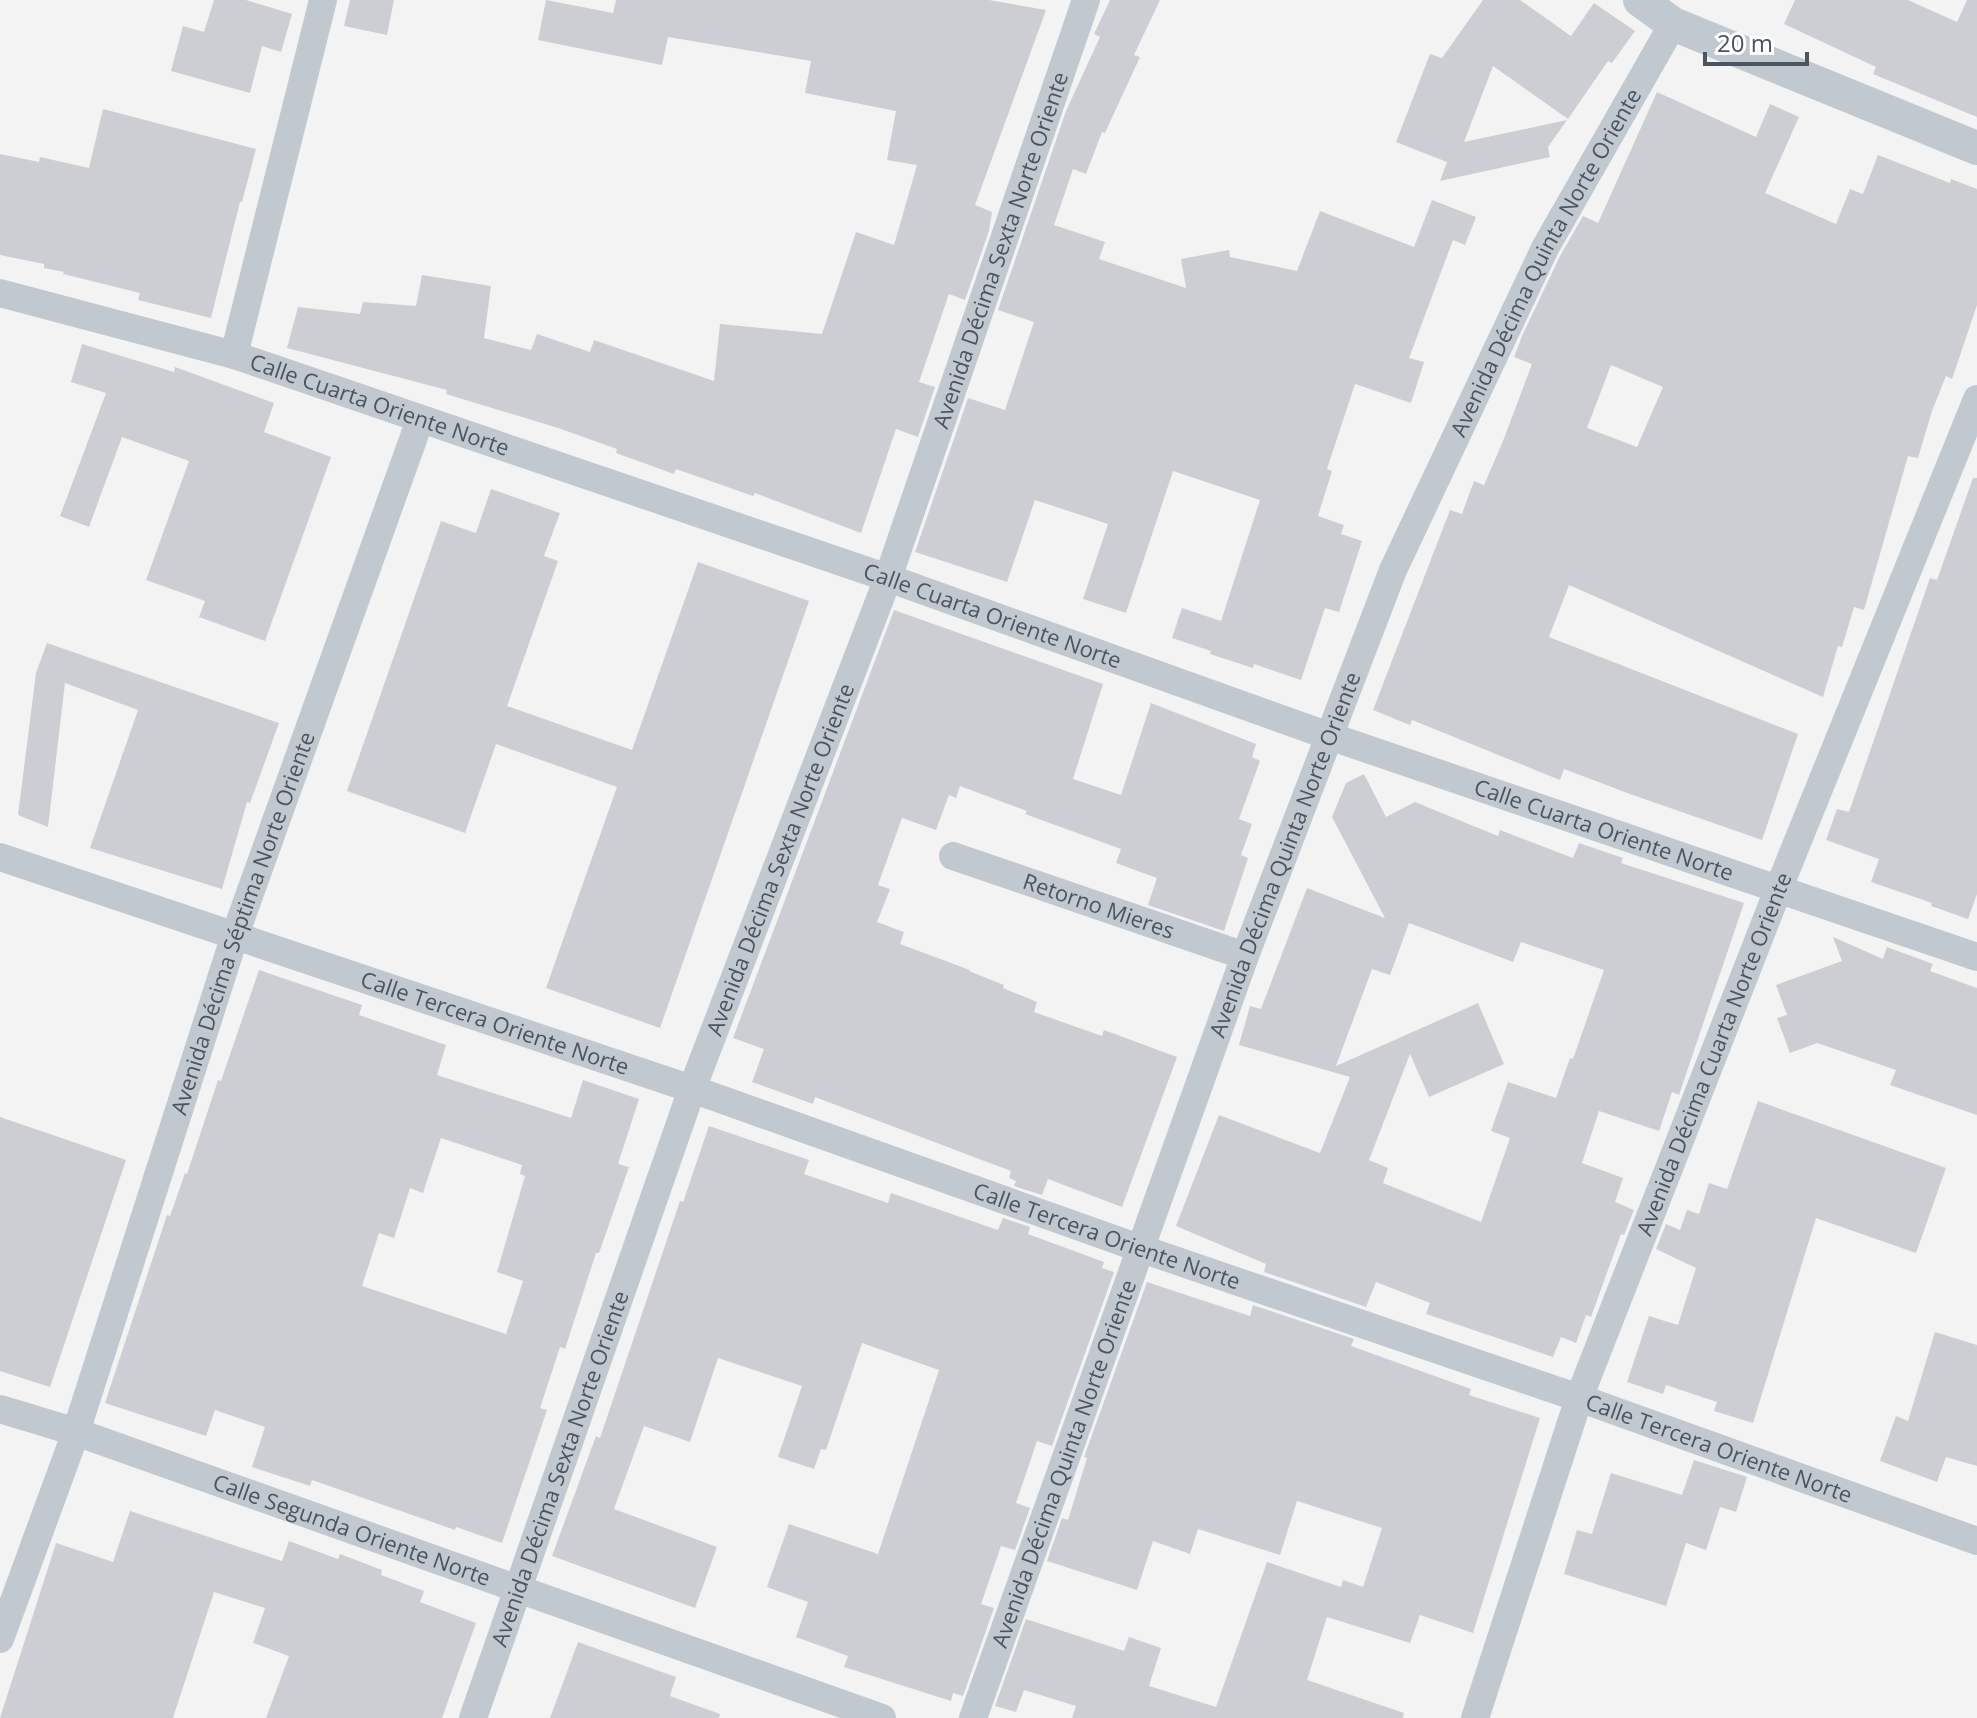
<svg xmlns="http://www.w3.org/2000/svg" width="1977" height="1718" font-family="'Open Sans',sans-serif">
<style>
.building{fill:#cdced4;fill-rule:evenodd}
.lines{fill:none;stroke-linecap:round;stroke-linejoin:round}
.minor{stroke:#c1c9d0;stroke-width:28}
.tertiary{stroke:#c1c9d0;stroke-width:34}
.labels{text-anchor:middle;stroke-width:8;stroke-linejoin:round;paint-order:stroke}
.street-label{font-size:22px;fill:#4b545f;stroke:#fff}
</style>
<rect width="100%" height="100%" fill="#f4f3f3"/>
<path class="building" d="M214 0H246L292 14 281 52 262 46 250 93 171 71 183 26 204 32Z
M350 0H394L387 35 344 26Z
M546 0 613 13 616 0H989L1046 10 975 205 992 212 989 231 965 300 949 294 919 382 935 387 918 437 896 429 861 533 755 493 753 496 676 469 674 474 616 453 617 449 558 428 446 394 447 390 287 348 298 307 360 314 363 302 416 306 422 275 491 286 484 338 531 350 537 334 590 352 594 340 714 381 720 324 822 334 856 232 894 245 917 165 887 160 896 111 805 93 811 61 668 37 662 65 538 40Z
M1110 0H1160L1134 55 1140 57 1105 133 1102 132 1086 174 1073 169 1054 225 1105 242 1099 259 1186 288 1181 259 1229 250 1230 257 1297 271 1320 211 1414 247 1432 200 1476 217 1465 245 1453 240 1409 358 1424 362 1411 403 1355 384 1327 469 1332 471 1318 516 1344 525 1341 534 1362 541 1339 612 1325 608 1301 680 1254 664 1253 668 1210 654 1211 651 1172 638 1182 608 1221 621 1260 500 1173 471 1126 613 1083 599 1108 524 1035 500 1007 582 915 552 968 398 1005 410 1034 322 998 310 1066 111 1100 37 1094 34Z
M1483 0H1520L1571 36 1594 3 1635 31 1612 63 1608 61 1568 119 1493 66 1464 142 1567 120 1548 147 1550 157 1440 181 1447 162 1396 142 1430 54 1442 58Z
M1795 0H1908L1957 22 1967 0H1977V117L1873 74 1876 67 1784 24Z
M1657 92 1756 137 1770 104 1799 117 1765 193 1836 224 1850 189 1863 194 1878 155 1950 183 1951 179 1977 189V305L1952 379 1946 376 1932 411 1918 458 1908 456 1864 610 1854 607 1842 647 1838 646 1823 697 1569 585 1549 637 1798 734 1762 840 1630 794 1564 769 1560 780 1412 720 1410 725 1373 710 1450 510 1462 514 1474 481 1484 485 1503 441 1532 364 1514 357 1522 336 1560 256 1583 216 1598 223ZM1611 365 1663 387 1637 447 1587 428Z
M103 109 256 149 242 202H240L211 318 138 300 140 293 63 274 64 272 44 268V264L0 255V154L39 162 40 157 89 168Z
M82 344 174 372 175 367 274 403 264 432 331 457 265 641 199 617 205 601 146 580 189 461 122 437 89 527 60 516 106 393 71 382Z
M1973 478H1977V894L1968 919 1931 906 1932 903 1871 882 1879 859 1826 840 1837 809 1849 812 1930 578 1937 580Z
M491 489 560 513 544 556 558 561 507 706 632 750 698 562 809 601 660 1028 546 988 617 787 496 744 465 833 347 791 441 521 476 533Z
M894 610 1103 684 1073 779 1121 795 1151 703 1256 744 1252 757 1260 761 1239 819 1252 824 1241 855 1248 858 1224 931 1148 905 1157 878 1116 863 1121 849 1025 814 1027 811 960 786 956 798 949 795 936 830 902 818 878 885 890 889 877 922 904 932 900 944 970 970 969 971 1004 985 1003 988 1037 1002 1034 1012 1102 1036 1104 1030 1177 1057 1122 1207 1048 1179 1042 1195 1014 1186 1016 1181 1009 1178 1011 1171 815 1097 813 1104 752 1082 764 1049 733 1038Z
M47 643 279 723 250 803 247 802 222 889 90 848 138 710 65 683 48 827 18 815 36 673Z
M1364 774 1386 817 1415 802 1498 836 1500 830 1573 858 1579 843 1623 858 1621 863 1744 903 1679 1095 1672 1092 1659 1131 1599 1111 1582 1163 1623 1178 1615 1202 1634 1210 1624 1235 1621 1234 1591 1317 1586 1315 1576 1343 1561 1337 1553 1357 1426 1314 1430 1303 1376 1282 1366 1307 1264 1272 1266 1264 1176 1226 1219 1115 1320 1153 1350 1077 1239 1045 1250 1006 1261 1009 1307 888 1385 918 1332 817 1346 783ZM1409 923 1513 962 1521 942 1604 970 1573 1059 1570 1058 1556 1098 1508 1082 1491 1131 1510 1138 1481 1222 1383 1183 1388 1168 1369 1160 1410 1054 1429 1097 1504 1064 1478 1003 1336 1066 1372 969 1390 975Z
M1833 937 1883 959 1887 947 1933 964 1930 971 1977 988V1115L1890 1085 1896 1070 1817 1043 1790 1053 1777 1018 1787 1015 1776 985 1842 961Z
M259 970 362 1005 359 1015 446 1045 437 1075 571 1118 583 1080 639 1099 618 1164 629 1167 599 1253H596L565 1349 560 1347 540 1408 547 1410 502 1543 456 1527 455 1530 312 1480 310 1486 252 1467 265 1427 215 1410 206 1436 105 1403 167 1215 170 1216 185 1173 187 1174 218 1080 221 1081ZM441 1138 522 1165 520 1174 525 1176 497 1272 523 1281 506 1334 362 1286 379 1233 394 1238 410 1188 423 1193Z
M1758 1101 1946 1168 1916 1253 1816 1218 1753 1423 1714 1411 1717 1402 1666 1385 1663 1394 1627 1382 1649 1316 1678 1325 1696 1268 1656 1249 1666 1224 1680 1230 1687 1210 1699 1214 1709 1183 1727 1189Z
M0 1117 126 1160 50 1387 0 1371Z
M709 1126 809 1160 804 1174 888 1203 891 1193 998 1230 1003 1218 1030 1227 1028 1234 1104 1262 1102 1268 1114 1272 1052 1446 1037 1441 1016 1503 1030 1508 1015 1550 1001 1546 981 1604 994 1608 963 1696 953 1693 951 1701 844 1667 848 1656 796 1637 808 1602 767 1587 789 1524 878 1554 939 1370 862 1343 826 1450 821 1449 814 1469 778 1457 802 1386 718 1358 690 1442 644 1426 614 1509 717 1547 695 1608 552 1556 596 1436 600 1438 680 1201 683 1202Z
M1147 1282 1250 1316 1253 1305 1354 1339 1351 1346 1471 1389 1469 1395 1540 1418 1473 1633 1420 1615 1410 1643 1327 1617 1307 1680 1404 1713 1403 1718H1072L1076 1706 1024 1690 1016 1712 995 1706 1026 1619 1124 1651 1129 1637 1161 1648 1149 1686 1216 1707 1267 1562 1341 1587 1343 1580 1363 1587 1382 1528 1297 1501 1280 1555 1198 1529 1190 1554 1153 1541 1137 1590 1047 1561 1062 1518 1068 1520 1087 1458 1084 1457Z
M1935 1332 1977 1345V1466L1946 1457 1937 1482 1880 1461 1896 1416 1908 1421Z
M1694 1460 1747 1477 1736 1512 1720 1507 1706 1550 1686 1543 1666 1606 1564 1574 1577 1530 1592 1534 1611 1473 1682 1495Z
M130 1511 282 1561 289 1541 338 1559 340 1554 382 1570 381 1575 424 1591 420 1602 476 1623 442 1718H266L289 1656 253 1643 265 1608 214 1592 173 1718H0L56 1543 113 1562Z
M578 1642 676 1677 670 1696 720 1714 719 1718H550Z"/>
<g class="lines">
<g class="minor">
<path id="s1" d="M0 293 234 355 888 578 1329 736 1977 957"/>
<path d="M234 355 323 0"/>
<path id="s2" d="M953 856 1245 956"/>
<path id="s3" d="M0 857 692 1089 1139 1248 1579 1398 1977 1541"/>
<path id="s4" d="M0 1409 76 1432 882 1718"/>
<path id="s5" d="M0 1639 76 1432 235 935 420 420"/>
<path id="s6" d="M473 1718 692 1089 888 578 1086 0"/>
<path id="s7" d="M973 1718 1245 956 1393 570 1545 248 1673 24"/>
<path id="s8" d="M1475 1718 1579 1398 1778 890 1977 399"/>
</g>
<path class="tertiary" d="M1640 0 1673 24 1977 148"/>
</g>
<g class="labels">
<g class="street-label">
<text dy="8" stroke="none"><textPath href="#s6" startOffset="1560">Avenida Décima Sexta Norte Oriente</textPath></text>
<text dy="8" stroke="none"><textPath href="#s7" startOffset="1566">Avenida Décima Quinta Norte Oriente</textPath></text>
<text dy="8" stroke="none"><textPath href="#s1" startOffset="396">Calle Cuarta Oriente Norte</textPath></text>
<text dy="8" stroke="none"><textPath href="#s1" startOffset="1044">Calle Cuarta Oriente Norte</textPath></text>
<text dy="8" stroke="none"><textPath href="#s1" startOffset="1692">Calle Cuarta Oriente Norte</textPath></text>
<text dy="8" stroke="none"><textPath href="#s7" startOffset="918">Avenida Décima Quinta Norte Oriente</textPath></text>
<text dy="8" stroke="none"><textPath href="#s6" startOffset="912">Avenida Décima Sexta Norte Oriente</textPath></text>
<text dy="8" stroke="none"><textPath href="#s2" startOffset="154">Retorno Mieres</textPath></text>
<text dy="8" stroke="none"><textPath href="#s5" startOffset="756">Avenida Décima Séptima Norte Oriente</textPath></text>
<text dy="8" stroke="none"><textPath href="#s3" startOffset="522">Calle Tercera Oriente Norte</textPath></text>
<text dy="8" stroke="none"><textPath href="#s8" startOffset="706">Avenida Décima Cuarta Norte Oriente</textPath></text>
<text dy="8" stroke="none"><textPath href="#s3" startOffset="1170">Calle Tercera Oriente Norte</textPath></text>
<text dy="8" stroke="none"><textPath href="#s3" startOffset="1818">Calle Tercera Oriente Norte</textPath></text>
<text dy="8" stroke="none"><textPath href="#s7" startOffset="270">Avenida Décima Quinta Norte Oriente</textPath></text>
<text dy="8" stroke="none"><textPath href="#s6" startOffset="264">Avenida Décima Sexta Norte Oriente</textPath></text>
<text dy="8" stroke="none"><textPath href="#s4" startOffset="372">Calle Segunda Oriente Norte</textPath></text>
</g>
</g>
<path d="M1705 52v12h102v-12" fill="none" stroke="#4b545f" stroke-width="4"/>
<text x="1717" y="52" font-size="24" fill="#4b545f" stroke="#ffffff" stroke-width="6" paint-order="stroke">20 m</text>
</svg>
